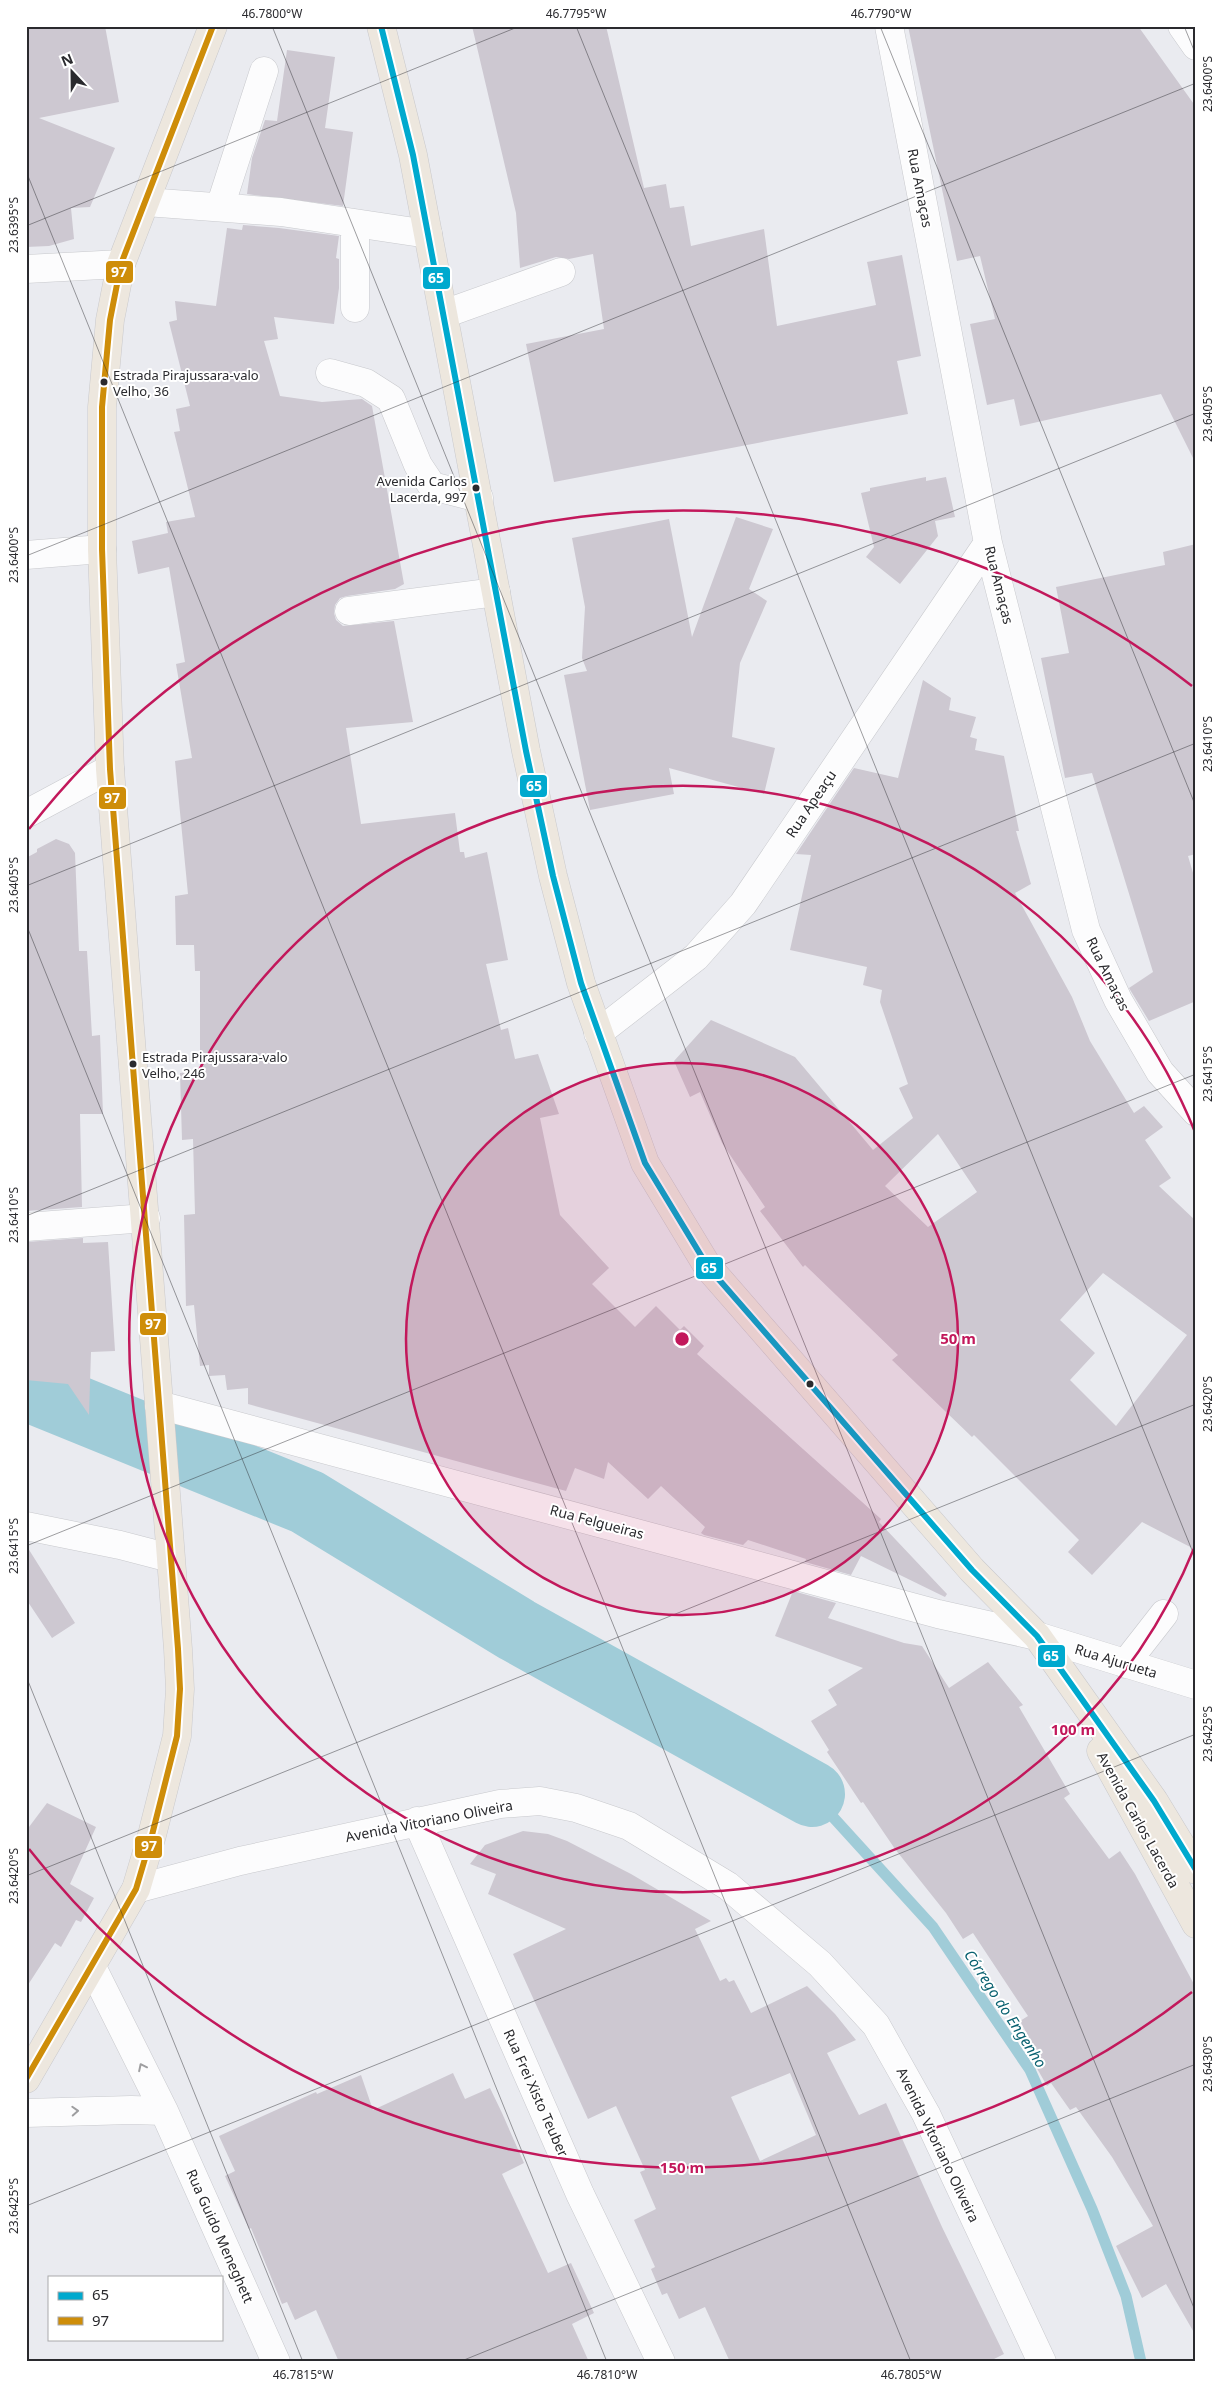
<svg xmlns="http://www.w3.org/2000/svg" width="1222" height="2388" font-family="'Noto Sans',sans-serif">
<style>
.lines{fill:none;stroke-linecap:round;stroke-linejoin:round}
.stream{stroke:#a0ccd8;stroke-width:11}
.river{stroke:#a0ccd8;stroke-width:66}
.building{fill:#cdc8d1;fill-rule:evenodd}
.minor-casing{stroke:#c8c9cd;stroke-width:29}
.major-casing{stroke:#c9c9cc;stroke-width:29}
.minor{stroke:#fcfcfd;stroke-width:28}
.major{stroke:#ede7de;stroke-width:28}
.bus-1-casing{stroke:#fff;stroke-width:10}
.bus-2-casing{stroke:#fff;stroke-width:10}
.bus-1{stroke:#00a9ce;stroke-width:6}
.bus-2{stroke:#ce8d09;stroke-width:6}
.oneway{stroke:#9e9ea0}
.ticks{fill:none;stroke:#2a2a2e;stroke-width:1;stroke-opacity:0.45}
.ring{fill:none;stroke:#c2185b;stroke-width:2.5}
.bus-dot{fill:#2a2a2e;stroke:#fff;stroke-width:2}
.labels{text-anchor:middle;stroke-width:4;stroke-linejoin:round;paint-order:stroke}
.bus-label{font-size:13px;fill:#2a2a2e;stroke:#fff;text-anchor:start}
.street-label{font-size:14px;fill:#2a2a2e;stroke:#fff}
.water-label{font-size:15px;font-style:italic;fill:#096170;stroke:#fff}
.centre{fill:#c2185b;stroke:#fff;stroke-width:2.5}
.ring-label{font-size:15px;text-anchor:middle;font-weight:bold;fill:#c2185b;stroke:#fff;stroke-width:4;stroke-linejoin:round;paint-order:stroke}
.line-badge{stroke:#fff;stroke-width:2}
.badge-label{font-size:14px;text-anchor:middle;font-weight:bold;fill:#fff}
.neatline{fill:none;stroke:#2a2a2e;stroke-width:2}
.ticks-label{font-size:12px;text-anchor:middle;fill:#2a2a2e}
</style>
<rect width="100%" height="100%" fill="#eaebf0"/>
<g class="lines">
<path class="stream" d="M812 1794 933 1927 1030 2070 1092 2209 1126 2296 1141 2362"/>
<path class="river" d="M26 1388 307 1502 517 1630 812 1794"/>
</g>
<path class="building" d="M26 26H105L119 102 39 118 115 148 90 207 71 208 74 239 49 246 26 247Z
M472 26H606L644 188 666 184 670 208 684 206 691 246 764 229 777 326 876 305 867 262 902 255 921 356 897 361 908 414 554 482 526 344 604 329 593 254 569 259 556 257 520 268 516 213Z
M908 26H1138L1196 107V464L1161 394 1020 426 1014 399 987 405 970 324 995 319 980 256 957 261Z
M287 50 335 57 325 128 353 132 343 206 247 194 252 158 265 120 277 121Z
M243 225 279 228 339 236 336 258 339 259V288L334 324 274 317 278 339 264 341 280 396 322 402 362 399 372 406 404 584 395 589 347 596 340 598 335 605 334 613 336 620 343 626 394 621 413 722 346 728 361 824 455 813 460 852H464L465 858 487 852 508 960 486 964 501 1030 508 1028 515 1059 538 1054 559 1114 540 1118 560 1215 609 1268 592 1284 635 1327 656 1306 680 1330 684 1326 704 1346 697 1354 881 1519 879 1522 947 1594 945 1597 861 1556 851 1575 805 1562 806 1559 748 1540 743 1545 704 1535 701 1533 705 1527 661 1486 648 1499 608 1462 604 1479 575 1468 566 1491 248 1404V1388L227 1390 225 1375 209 1376V1365L200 1366 194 1305 186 1306 184 1215 195 1214 193 1139 182 1140 180 1073 200 1071V971H195L194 945H176L175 896 188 894 175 761 192 758 176 664 185 662 169 567 138 574 132 541 168 533 166 522 195 517 174 432 180 431 176 409 190 406 169 322 177 320 175 301 216 306 227 228 242 230Z
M926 477V481L946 477 955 517 935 521 938 536 900 584 866 557 874 547 861 493 870 491V488Z
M736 517 773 529 749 589 767 601 740 663 732 737 775 748 764 794 669 768 674 794 590 810 564 675 587 671 582 658 585 607 572 538 669 519 692 637Z
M1196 544V854L1188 856 1196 883V1001L1149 1021 1129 988 1153 972 1092 773 1065 778 1041 658 1069 653 1056 587 1165 565 1163 552Z
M923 680 951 698 949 710 976 717 970 737 977 739 975 750 1004 756 1019 831H1016L1031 884 1015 893 1072 997 1090 1041 1134 1113 1144 1106 1163 1127 1145 1140 1171 1178 1159 1186 1196 1221V1550L1142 1522 1092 1575 1068 1552 1079 1540 974 1435 972 1437 892 1360 898 1355 805 1265 803 1267 760 1211 765 1207 722 1143 700 1092 690 1097 674 1061 711 1020 795 1057 873 1150 913 1118 899 1088 908 1084 880 1002 882 990 863 985 867 967 790 950 811 855 796 854 854 768 898 778ZM938 1134 977 1192 928 1227 885 1186ZM1103 1273 1187 1335 1116 1426 1070 1380 1095 1353 1060 1320Z
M56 839 69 844 75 853 79 951H87L92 1036 100 1035 103 1114H80L82 1207 26 1211V858L37 852V849Z
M83 1238V1243L108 1242 115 1351 91 1352 89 1415 68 1384 26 1380V1242Z
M26 1545 75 1623 52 1638 26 1599Z
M793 1591 836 1603 828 1618 904 1643 922 1646 949 1688 988 1662 1023 1705 1019 1707 1070 1794 1064 1798 1109 1859 1120 1851 1135 1874 1196 1988V2336L1166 2284 1142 2298 1116 2246 1153 2226 1112 2157 1076 2107 1070 2110 1051 2083 1047 2086 1030 2056 1037 2052 1020 2021 1028 2016 973 1933 963 1939 946 1913 895 1849 863 1802 861 1803 827 1752 829 1750 811 1721 837 1705 828 1690 863 1668 775 1636Z
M47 1803 96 1827 70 1884 94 1898 81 1922 76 1920 61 1947 55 1943 26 1988V1831Z
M523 1831 548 1834 567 1841 631 1874 711 1921 695 1929 720 1981 726 1978 729 1982 734 1980 751 2013 807 1986 835 2014 856 2040 827 2053 859 2115 886 2103 942 2227 1004 2354 988 2362H730L705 2307 679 2319 667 2293 662 2295 651 2269 655 2267 634 2220 656 2209 640 2172 645 2170 616 2106 588 2119 513 1954 566 1929 488 1894 496 1874 470 1864 485 1845ZM790 2073 816 2135 760 2161 731 2097Z
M453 2073 465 2099 490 2088 502 2113 524 2163 502 2174 530 2234 548 2273 571 2263 594 2313 572 2324 589 2362H339L316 2310 295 2320 287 2302 282 2304 251 2228 249 2229 225 2176 235 2171 219 2136 316 2092 317 2094 361 2075 373 2110Z"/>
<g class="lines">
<g class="minor-casing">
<path id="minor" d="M889 26 988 543 1086 930 1118 1000 1160 1072 1196 1112
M1182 26 1196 46
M146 202 281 212 428 234
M220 207 264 71
M355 224V308
M26 269 121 264
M444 314 561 272
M330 373 366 383 391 399 418 465 432 486 479 498
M26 555 102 549
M349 611 496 592
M26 814 110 769
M598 1033 696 957 743 904 988 543
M26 1227 146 1218
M159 1405 938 1614 1037 1636 1196 1685
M26 1526 120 1545 170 1558
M1125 1664 1164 1614
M417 1821 580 2194 661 2362
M136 1889 240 1861 500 1804 540 1801 576 1808 629 1826 728 1886 820 1964 876 2025 926 2114 1042 2362
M92 1967 164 2111 276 2362
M26 2113 131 2110 164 2111"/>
</g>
<g class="major-casing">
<path id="major" d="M381 26 413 155 526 751 553 876 581 983 645 1163 708 1267 972 1570 1037 1636 1154 1801 1196 1870
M1101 1751 1196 1924
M26 2079 136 1889 152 1835 177 1736 180 1689 178 1649 110 769 102 549V407L110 320 121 264 213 26"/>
</g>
<use href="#minor" class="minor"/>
<use href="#major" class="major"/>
<g class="bus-1-casing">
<path id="bus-1" d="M381 26 413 155 526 751 553 876 581 983 645 1163 708 1267 972 1570 1037 1636 1154 1801 1196 1870"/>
</g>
<g class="bus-2-casing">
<path id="bus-2" d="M26 2079 136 1889 152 1835 177 1736 180 1689 178 1649 110 769 102 549V407L110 320 121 264 213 26"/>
</g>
<use href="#bus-1" class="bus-1"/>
<use href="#bus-2" class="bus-2"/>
</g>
<defs><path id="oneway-chevron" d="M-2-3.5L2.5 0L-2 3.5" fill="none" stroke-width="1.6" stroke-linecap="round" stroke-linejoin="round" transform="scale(1.25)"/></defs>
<g class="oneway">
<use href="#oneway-chevron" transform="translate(142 2067) rotate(-116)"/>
<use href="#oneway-chevron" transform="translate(75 2111) rotate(-3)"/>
</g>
<path class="ticks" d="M272 26 1196 2313M576 26 1196 1560M880 26 1196 807M1184 26 1196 55M26 171 911 2362M26 226 520 26M26 556 1196 83M26 886 1196 413M26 924 607 2362M26 1216 1196 743M26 1546 1196 1074M26 1676 303 2362M26 1876 1196 1404M26 2206 1196 1734M459 2362 1196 2064"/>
<circle cx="682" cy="1339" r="276" fill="#c2185b" fill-opacity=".12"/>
<g class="ring">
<circle cx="682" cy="1339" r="276"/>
<path d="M1195 1546A553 553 0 1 1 1195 1132"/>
<path d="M1192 1992A829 829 0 0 1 29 1849M29 829A829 829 0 0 1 1192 686"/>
</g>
<g class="bus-dot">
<circle cx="104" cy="382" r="4.5"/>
<circle cx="476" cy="488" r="4.5"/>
<circle cx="133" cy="1064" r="4.5"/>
<circle cx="810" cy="1384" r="4.5"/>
</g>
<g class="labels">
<g class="bus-label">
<text x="113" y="380">Estrada Pirajussara-valo<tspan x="113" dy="16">Velho, 36</tspan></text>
<text x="467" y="486" text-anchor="end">Avenida Carlos<tspan x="467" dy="16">Lacerda, 997</tspan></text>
<text x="142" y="1062">Estrada Pirajussara-valo<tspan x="142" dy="16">Velho, 246</tspan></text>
</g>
<g class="street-label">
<text transform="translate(920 188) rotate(79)" y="5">Rua Amaças</text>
<text transform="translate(999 585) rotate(76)" y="5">Rua Amaças</text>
<text transform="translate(811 804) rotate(-56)" y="5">Rua Apeaçu</text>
<text transform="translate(1108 974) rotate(64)" y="5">Rua Amaças</text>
<text transform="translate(597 1522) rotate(15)" y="5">Rua Felgueiras</text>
<text transform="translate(1116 1661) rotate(17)" y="5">Rua Ajurueta</text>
<text transform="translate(1138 1820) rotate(61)" y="5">Avenida Carlos Lacerda</text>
<text transform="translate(429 1821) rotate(-11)" y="5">Avenida Vitoriano Oliveira</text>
<text transform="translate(536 2093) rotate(66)" y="5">Rua Frei Xisto Teuber</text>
<text transform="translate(938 2145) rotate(64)" y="5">Avenida Vitoriano Oliveira</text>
<text transform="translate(220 2236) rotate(66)" y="5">Rua Guido Meneghett</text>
</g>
<g class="water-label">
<text transform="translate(1005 2009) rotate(57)" y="5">Córrego do Engenho</text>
</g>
</g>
<circle cx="682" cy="1339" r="8" class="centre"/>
<g class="ring-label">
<text x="958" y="1344">50 m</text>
<text x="1073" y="1735">100 m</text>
<text x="682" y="2173">150 m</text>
</g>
<g class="line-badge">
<rect x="105" y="260" width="29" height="24" rx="5" fill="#ce8d09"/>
<rect x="422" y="266" width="29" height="24" rx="5" fill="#00a9ce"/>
<rect x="519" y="774" width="29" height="24" rx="5" fill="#00a9ce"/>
<rect x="98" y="786" width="29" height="24" rx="5" fill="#ce8d09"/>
<rect x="695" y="1256" width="29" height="24" rx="5" fill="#00a9ce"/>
<rect x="139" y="1312" width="28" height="24" rx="5" fill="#ce8d09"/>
<rect x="1037" y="1644" width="29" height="24" rx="5" fill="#00a9ce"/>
<rect x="134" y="1835" width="29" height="24" rx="5" fill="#ce8d09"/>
</g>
<g class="badge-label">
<text x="119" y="277">97</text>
<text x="436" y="283">65</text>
<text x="534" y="791">65</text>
<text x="112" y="803">97</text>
<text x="709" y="1273">65</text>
<text x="153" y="1329">97</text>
<text x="1051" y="1661">65</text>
<text x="149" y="1851">97</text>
</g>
<rect width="1222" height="2388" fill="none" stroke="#ffffff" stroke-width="55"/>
<rect x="48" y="2276" width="175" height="65" fill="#ffffff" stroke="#aaaaab"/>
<rect x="58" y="2292" width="25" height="8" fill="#00a9ce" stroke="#aaaaab"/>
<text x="92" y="2300" font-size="15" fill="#2a2a2e">65</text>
<rect x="58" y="2317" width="25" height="8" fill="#ce8d09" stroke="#aaaaab"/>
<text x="92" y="2326" font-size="15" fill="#2a2a2e">97</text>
<g transform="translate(72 72) rotate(338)" stroke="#ffffff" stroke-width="4" paint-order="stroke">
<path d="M0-4L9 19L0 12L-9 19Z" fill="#2a2a2e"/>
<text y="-8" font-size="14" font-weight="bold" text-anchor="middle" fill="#2a2a2e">N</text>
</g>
<rect x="28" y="28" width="1166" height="2332" class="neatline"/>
<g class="ticks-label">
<text x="272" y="18">46.7800°W</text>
<text x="576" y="18">46.7795°W</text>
<text x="881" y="18">46.7790°W</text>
<text transform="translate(1208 84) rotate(-90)" y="4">23.6400°S</text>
<text transform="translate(14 225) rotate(-90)" y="4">23.6395°S</text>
<text transform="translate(1208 414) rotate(-90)" y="4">23.6405°S</text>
<text transform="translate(14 555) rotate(-90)" y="4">23.6400°S</text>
<text transform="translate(1208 744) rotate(-90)" y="4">23.6410°S</text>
<text transform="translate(14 885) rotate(-90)" y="4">23.6405°S</text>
<text transform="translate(1208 1074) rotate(-90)" y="4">23.6415°S</text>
<text transform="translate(14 1215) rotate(-90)" y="4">23.6410°S</text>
<text transform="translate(1208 1404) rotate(-90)" y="4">23.6420°S</text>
<text transform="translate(14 1546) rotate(-90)" y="4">23.6415°S</text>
<text transform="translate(1208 1734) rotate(-90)" y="4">23.6425°S</text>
<text transform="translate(14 1876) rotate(-90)" y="4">23.6420°S</text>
<text transform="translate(1208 2064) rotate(-90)" y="4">23.6430°S</text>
<text transform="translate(14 2206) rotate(-90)" y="4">23.6425°S</text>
<text x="303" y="2379">46.7815°W</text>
<text x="607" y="2379">46.7810°W</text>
<text x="911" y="2379">46.7805°W</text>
</g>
</svg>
